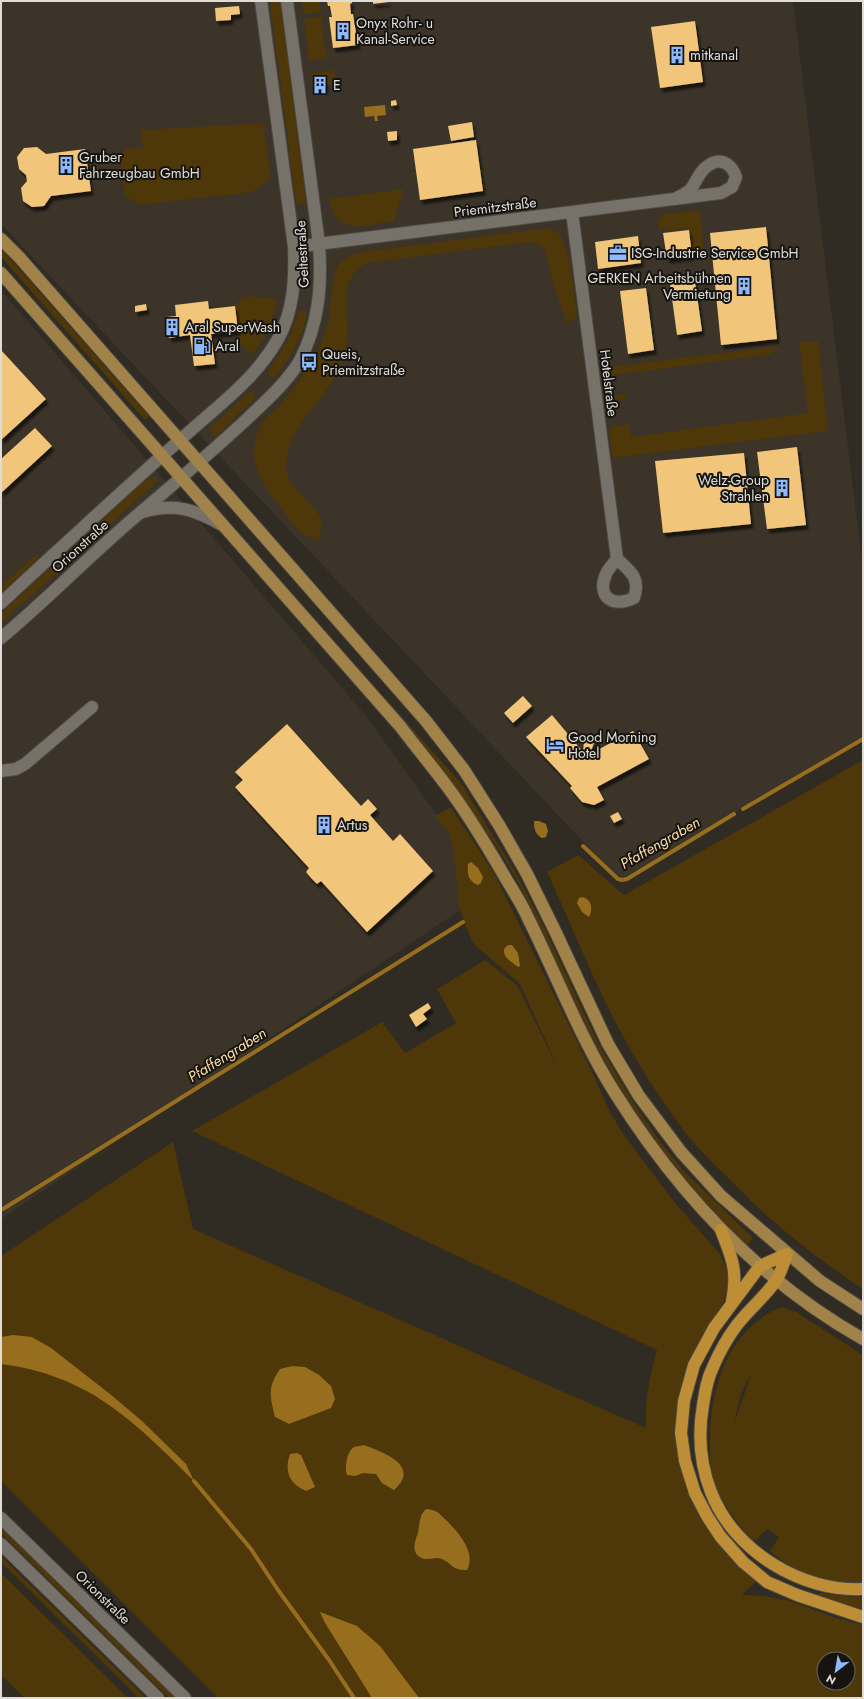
<svg xmlns="http://www.w3.org/2000/svg" width="864" height="1699" font-family="Jost,sans-serif">
<style>
.built{fill:#3c3428}
.green{fill:#4e3708;fill-rule:evenodd}
.water{fill:#976e1e}
.lines{fill:none;stroke-linecap:round;stroke-linejoin:round}
.stream{stroke:#976e1e;stroke-width:4}
.building{fill:#f1c57a;filter:url(#shadow)}
.minor-casing{stroke:#4c4842;stroke-width:14}
.major-casing{stroke:#4c4842;stroke-width:14}
.highway-casing{stroke:#4c4842;stroke-width:14}
.minor{stroke:#777269;stroke-width:12}
.major{stroke:#a1834a;stroke-width:12}
.highway{stroke:#bd8e35;stroke-width:12}
.labels{text-anchor:middle;stroke-width:4;stroke-linejoin:round;paint-order:stroke}
.poi-label{font-size:14px;fill:#e0ddd8;stroke:#161410;text-anchor:start}
.street-label{font-size:14px;fill:#e0ddd8;stroke:#161410}
.water-label{font-size:15px;font-style:italic;fill:#fedba3;stroke:#161410}
</style>
<defs>
<filter id="shadow"><feDropShadow dx="2.5" dy="4.5" stdDeviation="1" flood-color="#0009"/></filter>
</defs>
<rect width="100%" height="100%" fill="#302b23"/>
<path class="built" d="M1 1H793L863 569V736L620 881 1 224Z
M1 290 367 717 490 890 1 1219Z"/>
<path class="green" d="M270 1H280L306 203 296 204Z
M302 1H319L321 12 304 14Z
M321 16 326 58 309 61 304 19Z
M335 70 337 85 327 86 326 79 312 81 311 73Z
M263 123 271 178 252 192 139 205 125 196 119 157 125 149 143 147 141 130Z
M404 189 394 221C378 223 351 232 338 219 333 214 331 205 329 199Z
M700 210 704 257 693 258 689 228 669 231V229L659 230 658 222 662 215Z
M547 228C551 229 555 230 558 233 571 246 574 298 577 317L567 324 555 290 544 248 538 244 531 242 367 263C335 282 350 311 347 340 347 347 344 357 341 364 327 401 287 424 286 466 286 491 318 503 321 521 322 527 320 534 319 540 298 536 290 520 277 503 259 480 245 454 261 425 266 416 277 409 283 401 298 384 312 366 320 345 324 337 327 327 329 319 332 303 330 271 342 261 348 256 355 254 362 252Z
M1 248 149 416 145 420 1 257Z
M248 296 277 299C273 320 266 339 252 354 248 351 243 347 240 343 238 340 236 312 235 305L242 298Z
M302 310 306 312C308 329 287 361 277 375L272 378 269 376 268 372 290 336 298 314Z
M818 340 828 431 612 458 609 427 629 424 631 437 808 413 799 343Z
M777 346 773 354 607 376 610 396 625 394V399L606 401 602 368Z
M249 392H253L255 395 254 399 216 436 209 429Z
M152 477H156L157 481 65 566 1 622V614L138 486Z
M215 508 461 783 517 875 544 927 598 1043 633 1102 659 1140 684 1171 753 1238 747 1246C695 1194 648 1136 611 1072 574 1009 550 940 515 877 497 845 475 815 454 786Z
M36 554 39 557 1 593V586Z
M863 760V1289C813 1256 771 1222 730 1180 714 1164 698 1149 684 1131 660 1099 638 1064 619 1029 592 978 571 924 547 872L578 855 624 895Z
M451 807 495 875 593 1074 609 1110 623 1134 675 1203 719 1253 727 1270 728 1283 724 1301 689 1368 684 1477 690 1498 701 1519 713 1538 735 1563 756 1581 742 1595 765 1596 790 1601 833 1617 863 1625V1698H218L1 1481V1256L173 1142 193 1229 646 1428C644 1403 650 1375 657 1350L192 1131 382 1022 405 1053 456 1023 437 989 485 960 517 985 558 1068 520 984 476 946 471 939 459 908 456 873 450 834 435 816ZM824 1659H848V1683H824Z
M782 1307 796 1312 863 1355V1584C830 1585 795 1574 770 1551L779 1537 767 1529 756 1540H752C738 1527 717 1495 712 1476 709 1464 710 1449 710 1437 711 1384 729 1328 782 1307ZM751 1375 734 1424 741 1393Z
M1 1524 177 1698H169L1 1533Z
M1 1556 146 1698H139L1 1562Z
M1 1573 128 1698H24L1 1675Z
M821 1593 852 1597H863V1611L816 1595Z"/>
<path class="water" d="M385 105 386 115 377 116 378 121H375L374 116 365 117 364 107Z
M534 821H539L546 824 548 831 546 837 542 838C535 834 534 829 534 821Z
M471 862 478 868 483 877 481 883 478 885C468 881 467 873 468 864Z
M582 897C592 899 593 909 589 917L582 912 577 903 579 898Z
M508 945H512L518 953 520 966 518 967C512 961 503 959 504 949Z
M13 1335 32 1337 51 1348 110 1394 142 1421 186 1464 194 1481C135 1422 89 1375 1 1364V1337Z
M292 1366 305 1367 319 1375 331 1386 335 1399 331 1408 289 1424 275 1417C270 1396 267 1388 280 1369Z
M364 1445C385 1453 421 1466 394 1490L382 1483 376 1474 363 1473 355 1476 347 1475C344 1468 347 1451 354 1447 357 1446 362 1446 364 1445Z
M297 1453 301 1455 315 1487 306 1491C289 1484 284 1471 290 1454Z
M426 1509C429 1509 433 1510 435 1511 439 1512 442 1517 445 1519 457 1531 477 1552 467 1570 451 1570 453 1564 442 1559 435 1556 427 1562 420 1557 410 1551 416 1540 418 1532 420 1522 419 1516 426 1509Z
M320 1612 357 1626 380 1646 419 1698H372L325 1623Z"/>
<g class="lines">
<path class="stream" d="M743 809 863 739
M583 846 618 879 622 880 627 879 734 814
M3 1209 463 922
M194 1481 251 1549 278 1590 329 1660 354 1698"/>
</g>
<path class="building" d="M327 1H352V3L350 4 351 14H353L358 45 333 48 329 17H332L330 6H328Z
M373 1H388L389 2 373 4Z
M239 6 240 14 231 15V20L216 21 215 8Z
M695 21 703 82 660 88 651 27Z
M325 81 326 87 315 88 314 82Z
M396 100 397 105 391 106V101Z
M472 122 474 137 451 141 448 126Z
M397 131V140L388 141 387 132Z
M476 140 483 191 420 200 413 149Z
M37 147 46 154 85 149 91 191 51 196 44 206 32 207 23 201 21 188 27 181 26 175 19 169 17 157 24 148Z
M766 227 777 339 721 345 710 233Z
M689 230 692 256 667 259 663 233Z
M638 236 641 263 598 269 595 242Z
M695 281 702 331 677 335 670 284Z
M646 288 654 350 628 354 620 291Z
M208 301 209 309 235 306 238 331 211 334 215 364 194 366 190 335 169 338 166 317 176 316 175 305Z
M146 304 147 310 135 312V306Z
M1 350 46 399 1 440Z
M35 428 52 446 1 493V459Z
M797 447 806 525 767 529 757 452Z
M744 453 751 524 663 533 655 461Z
M523 696 532 706 513 723 504 713Z
M552 715 583 752 584 741 594 743 590 754 633 731 649 759 597 787 604 800 594 805 582 802 570 788 572 786 526 737Z
M287 724 361 806 368 799 377 809 370 815 393 841 400 834 433 871 367 932 321 881 317 884 311 878 306 872 309 868 235 787 243 780 235 772Z
M618 812 622 819 614 823 610 816Z
M428 1003 431 1008 423 1014 427 1019 416 1027 409 1015Z"/>
<g class="lines">
<g class="minor-casing">
<path id="minor" d="M572 212 617 559C614 563 608 569 606 574 596 598 614 608 634 598 641 578 630 571 617 559
M294 247 721 193 732 187 736 177C731 162 719 156 705 168 699 173 696 182 691 189 687 193 680 196 675 199
M143 512C174 503 194 509 222 525
M1 603C55 553 109 503 164 454 178 442 191 430 205 418 233 394 260 371 278 339 294 311 295 278 294 247L261 1
M1 638C49 598 93 552 141 512 177 481 213 451 248 418 266 401 286 383 299 362 319 325 322 285 319 244L287 1
M1 771 16 769 25 764 92 707
M1 1518 185 1698
M1 1544 158 1698"/>
</g>
<g class="major-casing">
<path id="major" d="M1 239 19 257 426 721 464 770 499 825 527 874 556 933 608 1044 639 1096 681 1152 721 1196 820 1281 863 1309
M1 273 400 726C415 746 431 765 446 785 468 814 487 846 505 877 513 891 522 904 528 918 557 976 580 1038 615 1093 678 1193 760 1281 863 1339"/>
</g>
<g class="highway-casing">
<path id="highway" d="M721 1230C732 1258 738 1271 732 1301
M787 1254 760 1266 714 1328 694 1365 684 1401 681 1433 685 1461 695 1493 707 1516 720 1536 743 1562 767 1582 797 1595 863 1617
M787 1254C784 1262 781 1272 777 1279 766 1296 749 1309 737 1325 727 1338 719 1353 713 1367 707 1379 705 1392 703 1405 698 1434 700 1464 711 1492 734 1551 801 1592 863 1589"/>
</g>
<use href="#minor" class="minor"/>
<use href="#major" class="major"/>
<use href="#highway" class="highway"/>
</g>
<defs>
<g id="building-bare" transform="scale(1.38)"><path d="M-4-6H4V6H1V3H-1V6H-4ZM-2.5-4.3h1.7v1.8h-1.7ZM.8-4.3h1.7v1.8H.8ZM-2.5-1h1.7V.8h-1.7ZM.8-1h1.7V.8H.8Z" fill="#8eb9fd" stroke="#161410" stroke-width="2.5" paint-order="stroke"/></g>
<g id="office-bare" transform="scale(1.38)"><path d="M-6-3h4V-5.5h4V-3h4V5H-6ZM-1-4.5V-3h2v-1.5ZM-6 0V1H6V0Z" fill="#8eb9fd" stroke="#161410" stroke-width="2.5" paint-order="stroke"/></g>
<g id="fuel-bare" transform="scale(1.38)"><path d="M-5.5-6h7V0h2V4h1.3V-2.5L3-4.5l.8-.8L6-3V5H2.5V1h-1V6h-7ZM-4.2-4.7v3.2H.2V-4.7Z" fill="#8eb9fd" stroke="#161410" stroke-width="2.5" paint-order="stroke"/></g>
<g id="bus-bare" transform="scale(1.38)"><path d="M-5-6H5V4H4V6H2V4H-2V6H-4V4H-5ZM-3.5-4V0h7V-4ZM-3.5 1.2v1.5H-2V1.2ZM2 1.2v1.5H3.5V1.2Z" fill="#8eb9fd" stroke="#161410" stroke-width="2.5" paint-order="stroke"/></g>
<g id="hotel-bare" transform="scale(1.38)"><path d="M-6-4.5h1.5V1H6V5H4.5V3h-9V5H-6ZM-4 0a1.8 1.8 0 1 1 3.6 0ZM.5 0V-2.5h3Q6-2.5 6 0Z" fill="#8eb9fd" stroke="#161410" stroke-width="2.5" paint-order="stroke"/></g>
</defs>
<g fill-rule="evenodd">
<use href="#building-bare" x="343" y="31"/>
<use href="#building-bare" x="677" y="55"/>
<use href="#building-bare" x="320" y="85"/>
<use href="#building-bare" x="66" y="165"/>
<use href="#office-bare" x="618" y="253"/>
<use href="#building-bare" x="744" y="286"/>
<use href="#building-bare" x="172" y="327"/>
<use href="#fuel-bare" x="202" y="346"/>
<use href="#bus-bare" x="309" y="362"/>
<use href="#building-bare" x="782" y="488"/>
<use href="#hotel-bare" x="555" y="745"/>
<use href="#building-bare" x="324" y="825"/>
</g>
<g class="labels">
<g class="poi-label">
<text x="356" y="28">Onyx Rohr- u<tspan x="356" dy="16">Kanal-Service</tspan></text>
<text x="690" y="60">mitkanal</text>
<text x="333" y="90">E</text>
<text x="79" y="162">Gruber<tspan x="79" dy="16">Fahrzeugbau GmbH</tspan></text>
<text x="631" y="258">ISG-Industrie Service GmbH</text>
<text x="731" y="283" text-anchor="end">GERKEN Arbeitsbühnen<tspan x="731" dy="16">Vermietung</tspan></text>
<text x="185" y="332">Aral SuperWash</text>
<text x="215" y="351">Aral</text>
<text x="322" y="359">Queis,<tspan x="322" dy="16">Priemitzstraße</tspan></text>
<text x="769" y="485" text-anchor="end">Welz-Group<tspan x="769" dy="16">Strahlen</tspan></text>
<text x="568" y="742">Good Morning<tspan x="568" dy="16">Hotel</tspan></text>
<text x="337" y="830">Artus</text>
</g>
<g class="street-label">
<text transform="translate(495 207) rotate(-7)" y="5">Priemitzstraße</text>
<text transform="translate(302 254) rotate(-93)" y="5">Geltestraße</text>
<text transform="translate(609 383) rotate(83)" y="5">Hotelstraße</text>
<text transform="translate(80 546) rotate(-42)" y="5">Orionstraße</text>
<text transform="translate(103 1597) rotate(44)" y="5">Orionstraße</text>
</g>
<g class="water-label">
<text transform="translate(660 843) rotate(-30)" y="5">Pfaffengraben</text>
<text transform="translate(227 1055) rotate(-32)" y="5">Pfaffengraben</text>
</g>
</g>
<rect width="864" height="1699" fill="none" stroke="#e0ddd8" stroke-width="4"/>
<g transform="translate(836 1671) rotate(211)"><circle r="19" fill="#161410" stroke="#676460"/>
<path d="M0-3L7 15L0 10L-7 15Z" fill="#8eb9fd"/>
<text y="-6" font-size="11" font-weight="bold" text-anchor="middle" fill="#e0ddd8">N</text>
</g>
</svg>
